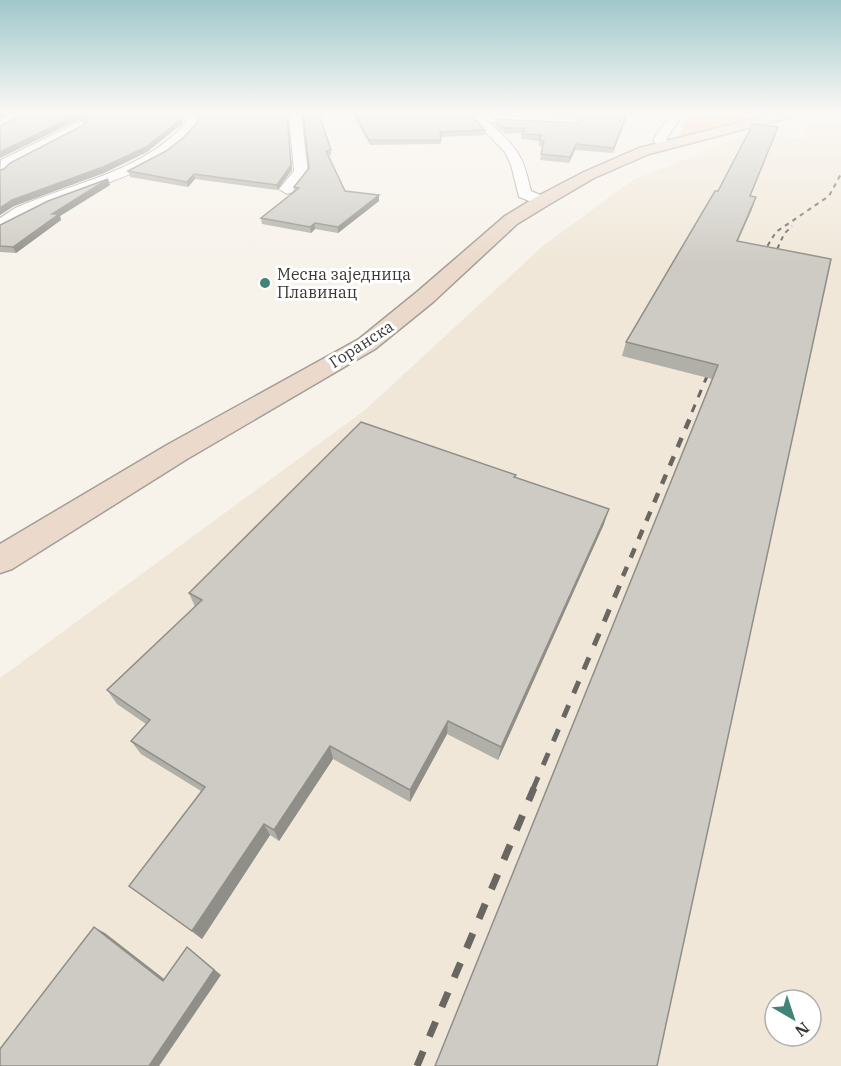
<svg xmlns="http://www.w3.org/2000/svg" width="841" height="1066" font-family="'IBM Plex Serif',serif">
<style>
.built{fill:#f0e7d8;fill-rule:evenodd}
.green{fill:#fcbeaa}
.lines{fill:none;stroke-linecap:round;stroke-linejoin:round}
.canal{fill:#d5e4a0;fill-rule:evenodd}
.street-casing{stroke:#a39e97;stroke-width:2}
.secondary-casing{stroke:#a39e97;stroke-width:3}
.street{fill:#fff;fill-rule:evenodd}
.secondary{fill:#ebdacc;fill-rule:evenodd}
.rail-far4{stroke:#6a6763;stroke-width:2;stroke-dasharray:4.5 4.5;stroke-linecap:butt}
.rail-far3{stroke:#6a6763;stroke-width:3;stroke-dasharray:8 8;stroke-linecap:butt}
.rail-far2{stroke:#6a6763;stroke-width:4.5;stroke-dasharray:10 10;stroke-linecap:butt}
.rail-far1{stroke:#6a6763;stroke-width:5;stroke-dasharray:13 13;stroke-linecap:butt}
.rail{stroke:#6a6763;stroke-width:7;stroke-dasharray:16 16;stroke-linecap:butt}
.wall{fill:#b0afa8}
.shaded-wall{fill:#908e88}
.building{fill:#cdcbc3;stroke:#908e88;stroke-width:1.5}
.poi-dot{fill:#428476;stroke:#fff;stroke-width:2}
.labels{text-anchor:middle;stroke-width:6;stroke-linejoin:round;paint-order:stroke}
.far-poi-label{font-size:16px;fill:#3a3835;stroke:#fff;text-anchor:start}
.far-street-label{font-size:16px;fill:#3a3835;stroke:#fff}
</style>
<rect width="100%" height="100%" fill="#f7f2ea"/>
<path class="built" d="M818 114H841V1066H0V678L365 410 544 245 633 180 751 133 804 139 814 116ZM775 1000H811V1036H775Z"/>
<path class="green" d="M689 114H773L678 138Z"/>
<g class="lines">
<path class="canal" d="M760 114H779L685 141 679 137 681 134Z"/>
<g class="street-casing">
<path id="street" d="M181 114H193L198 121 197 125C162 173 101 182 49 205 34 212 15 226 0 230V218L15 208C72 183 142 172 185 124L186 121Z
M289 114H301L308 172 292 192 287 194 279 189 294 171Z
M468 114 580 119 582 122 576 126 489 122C517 148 523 154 531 191L548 198 550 201 548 204 542 206 519 197 511 165 505 152Z
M671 114H683L666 139 671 145 669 148H659L653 140Z
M81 121 87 125 85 128 11 166 5 173 0 174 1 160Z"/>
</g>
<g class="secondary-casing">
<path id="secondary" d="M772 114H793L791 117 649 154 594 178 548 205 517 224 433 302 375 349 187 459 12 569 0 573V544L167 445 359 339 417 292 505 216 536 197 584 172 639 148Z"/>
</g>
<use href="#street" class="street"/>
<use href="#secondary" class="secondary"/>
<path class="rail-far4" d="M758 261 776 232 829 196 841 174
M770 265 784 234 792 226"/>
<path class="rail-far3" d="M692 412 713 362"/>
<path class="rail-far2" d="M623 576 693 411"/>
<path class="rail-far1" d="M533 789 624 575"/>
<path class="rail" d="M417 1066 534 788"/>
</g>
<path class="wall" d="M24 114H180L183 123 147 152 104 173 14 206 0 215V170L4 169 84 125 86 123 80 119 0 158V126Z
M196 114H287L292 170 277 190 195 179 188 187 130 177 128 171 166 151 183 138 198 122V118Z
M303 114 331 150V155L328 156 345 191 379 195V201L338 233 315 229 311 233 262 224 261 218 294 192V187L309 168Z
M352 114H469L485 130V135L441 137V144L370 145Z
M520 114H577L576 117Z
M584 114 626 116 625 121 613 153 575 150 569 163 540 160 543 147 539 146V141L521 139 522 133 505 134 495 125V119L577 123 583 119Z
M108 179 110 185 60 216 61 220 16 253 0 252V225Z
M750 196 752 209 738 241 831 259 712 379 622 356 626 342Z
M516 475V478L604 524 498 760 447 734 410 802 333 759 279 841 270 835 202 939 129 886 201 791 141 754 131 741 146 724 117 704 107 690 195 607 189 593Z"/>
<path class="shaded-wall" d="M0 114H10L0 119Z
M78 114 80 119 0 158V152Z
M287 114 292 170 277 190V185Z
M626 116 625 121 613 153 614 148Z
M182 118 183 123 147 152 104 173 14 206 0 215V208L12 200Z
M576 144 575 150 569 163 570 157Z
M194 174 195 179 188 187 187 182Z
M108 179 110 185 60 216 61 220 16 253 13 247 52 214Z
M379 195V201L338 233V227Z
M756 197 752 209 732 253 737 241Z
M315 223V229L311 233 310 227Z
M609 509 604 524 498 760 501 747Z
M448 721 447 734 410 802V790Z
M330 746 333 759 279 841 274 830Z
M264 824 270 835 202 939 192 931Z
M94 927 105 933 172 985 163 981Z
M187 947 221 975 159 1066H149Z"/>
<path class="building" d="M24 114H180L182 118 146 147 103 167 12 200 0 208V170L4 169 10 163 84 125 88 120 78 114 0 152V126Z
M198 114H287L291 165 277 185 194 174 187 182 128 171 166 151 183 138 198 122Z
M303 114H319L331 150 326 151 345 191 379 195 338 227 315 223 310 227 261 218 299 188 294 187 309 168Z
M355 114H470L485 130 440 132 441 140H369Z
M584 114 626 116 614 148 576 144 570 157 541 154 544 141 539 140 542 135 522 134 525 128H505L495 119 577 123 584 118Z
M753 124 778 127 750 196 756 197 737 241 831 259 657 1066H435L718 365 626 342 715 191H718Z
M108 179 52 214H59L13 247 0 246V225L48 201Z
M361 422 516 475 514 477 609 509 501 747 448 721 410 790 330 746 274 830 264 824 192 931 129 886 205 787 131 741 150 720 107 690 202 600 189 593Z
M94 927 163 981 187 947 214 970 149 1066H0V1049Z"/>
<linearGradient id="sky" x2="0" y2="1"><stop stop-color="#a0c7cb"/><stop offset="0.43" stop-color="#fbf9f6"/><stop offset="1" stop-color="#fbf9f6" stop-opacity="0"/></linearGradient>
<rect width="841" height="263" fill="url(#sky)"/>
<circle class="poi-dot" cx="265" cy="283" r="6"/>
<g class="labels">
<g class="far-poi-label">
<text x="277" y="280">Месна заједница<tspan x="277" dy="18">Плавинац</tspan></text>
</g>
<g class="far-street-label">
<text transform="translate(361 344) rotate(-33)" y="6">Горанска</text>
</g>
</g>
<g transform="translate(793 1018) rotate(141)"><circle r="28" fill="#ffffff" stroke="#b0afae" stroke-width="1.5"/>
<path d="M0-4.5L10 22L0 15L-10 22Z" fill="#428476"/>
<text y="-9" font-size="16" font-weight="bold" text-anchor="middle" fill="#3a3835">N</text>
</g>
</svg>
